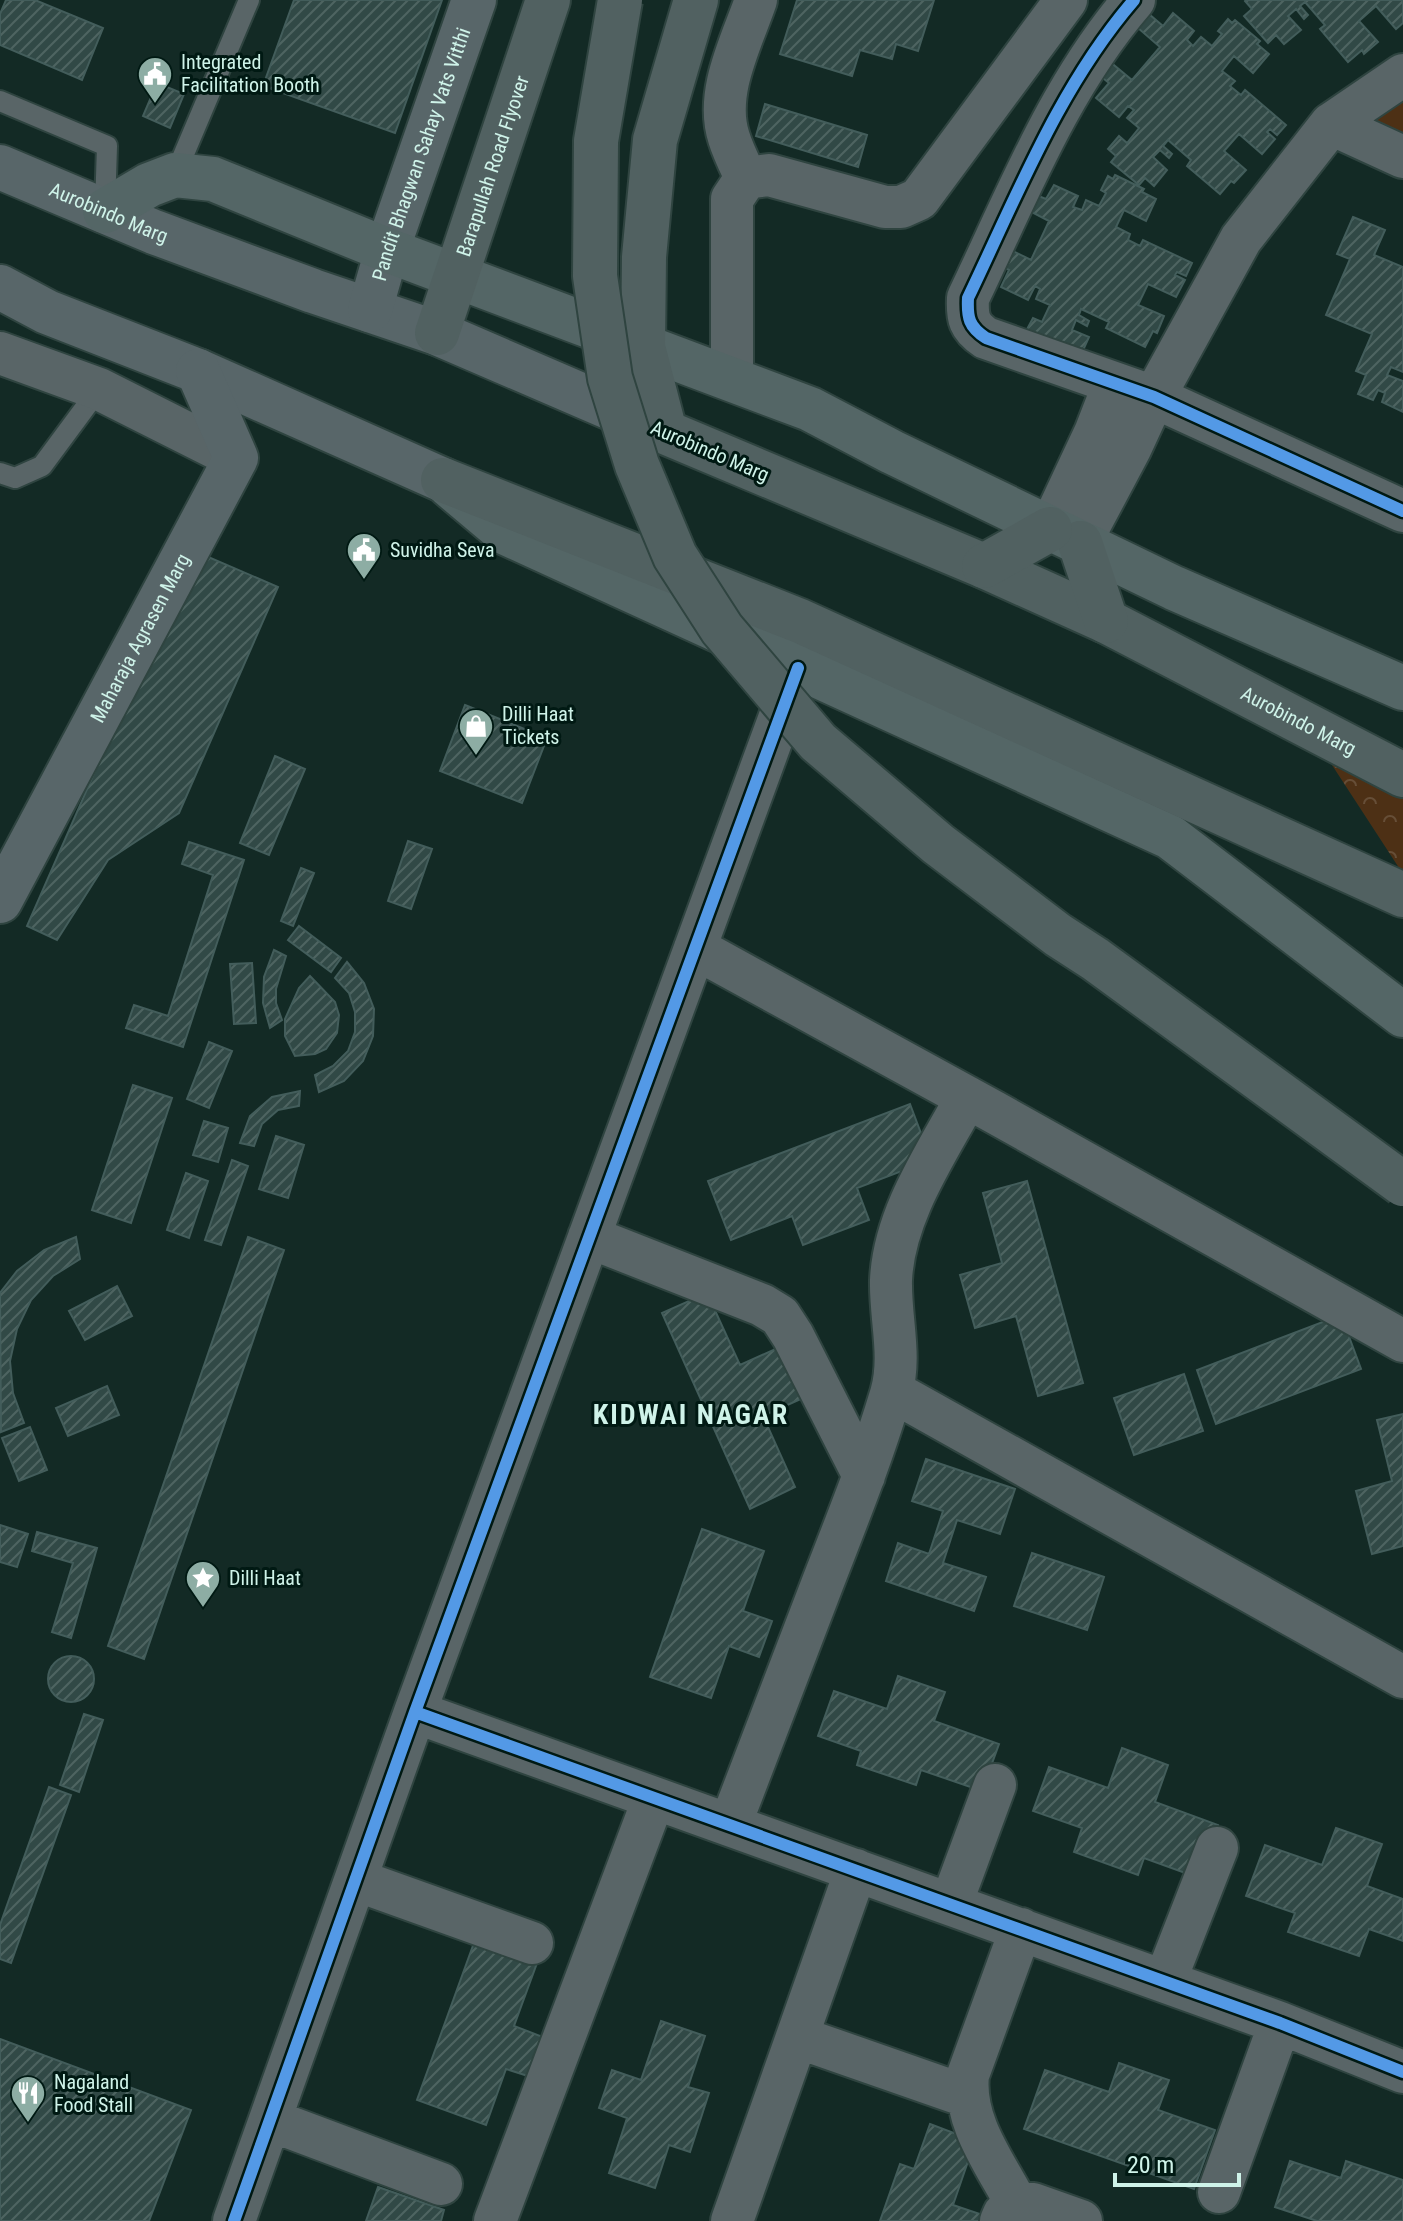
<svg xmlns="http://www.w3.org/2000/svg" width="1403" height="2221" font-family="'Roboto Condensed',sans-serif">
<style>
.forest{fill:url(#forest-crowns)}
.building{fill:url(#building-hatch);stroke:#435d5b;stroke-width:2}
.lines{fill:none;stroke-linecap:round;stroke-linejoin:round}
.lane-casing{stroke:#2f4440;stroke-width:24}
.street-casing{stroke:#2f4440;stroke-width:46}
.secondary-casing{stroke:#2f4440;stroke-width:48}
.primary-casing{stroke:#2f4440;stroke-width:48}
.highway-casing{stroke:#2f4440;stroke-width:48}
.lane{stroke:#596567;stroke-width:20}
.street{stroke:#596567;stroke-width:42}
.secondary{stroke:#586669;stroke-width:44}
.primary{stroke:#546666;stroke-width:44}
.highway{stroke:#516161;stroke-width:44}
.highway-bridge-casing{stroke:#2f4440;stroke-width:48;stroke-linecap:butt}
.highway-bridge{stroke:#516161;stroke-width:44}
.cycleway-casing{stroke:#001913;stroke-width:17}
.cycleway{stroke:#5399e6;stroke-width:12}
.labels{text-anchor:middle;stroke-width:6;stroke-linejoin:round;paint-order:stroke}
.poi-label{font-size:20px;fill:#cff3e9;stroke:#001913;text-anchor:start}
.street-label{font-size:20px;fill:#cff3e9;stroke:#001913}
.district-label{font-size:28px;font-weight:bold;letter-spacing:2px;fill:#cff3e9;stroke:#001913}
</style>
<defs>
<pattern id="forest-crowns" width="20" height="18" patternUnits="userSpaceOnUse" patternTransform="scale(2)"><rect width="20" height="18" fill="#4d3015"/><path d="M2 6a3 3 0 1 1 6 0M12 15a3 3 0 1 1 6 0" fill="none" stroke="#664e37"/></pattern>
<pattern id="building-hatch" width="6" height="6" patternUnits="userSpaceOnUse" patternTransform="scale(2)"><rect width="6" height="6" fill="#314946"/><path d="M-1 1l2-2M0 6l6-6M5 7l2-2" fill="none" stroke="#4e6461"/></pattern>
</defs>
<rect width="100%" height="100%" fill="#132a25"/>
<path class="forest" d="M1403 90V146L1353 123Z
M1403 759V874L1332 765Z"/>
<path class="building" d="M6 0H35L103 28 82 80 0 45V14Z
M294 0H442L395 133 263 86Z
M797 0H934L918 51 896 44 892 59 860 50 852 76 780 54Z
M1246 0H1403V23L1396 29 1376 6 1359 21 1378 42 1364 54 1362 50 1348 62 1320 29 1325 25 1305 2 1300 6 1308 15 1304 19 1296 9 1288 16 1301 30 1284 44 1276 35 1268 43 1244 16 1252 9 1245 1Z
M1173 13 1194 31 1187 40 1193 46 1201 37 1212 46 1222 34 1218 31 1228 19 1232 23 1235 20 1260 41 1257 44 1269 54 1253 73 1234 56 1222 71 1235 81 1230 86 1241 95 1245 90 1286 125 1277 135 1270 129 1267 132 1275 139 1262 154 1239 134 1224 151 1246 170 1234 183 1231 181 1220 194 1187 166 1191 160 1168 140 1163 146 1172 154 1169 158 1160 150 1153 157 1167 170 1154 186 1145 178 1139 185 1111 162 1116 156 1108 149 1119 136 1127 143 1139 128 1127 118 1134 110 1128 106 1119 117 1096 98 1109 83 1098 74 1109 61 1132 80 1160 47 1138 28 1150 15 1163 26Z
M157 83 184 94 170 128 143 116Z
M765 104 867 135 858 167 756 136Z
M1115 175 1144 189 1142 192 1156 199 1146 221 1124 210 1116 227 1130 234 1128 240 1140 246 1143 240 1192 263 1186 276 1177 272 1175 275 1185 280 1176 297 1148 284 1138 305 1164 316 1157 333 1153 331 1145 347 1106 328 1109 322 1081 309 1079 315 1089 321 1087 326 1076 320 1072 330 1089 337 1080 357 1025 333 1033 318 1042 322 1050 305 1036 299 1040 289 1035 286 1028 300 1001 287 1009 270 997 264 1005 247 1031 260 1049 221 1024 208 1031 193 1046 199 1054 185 1078 196 1073 207 1082 210 1086 200 1099 206 1106 193 1101 190 1108 176 1113 179Z
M1353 217 1385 230 1374 255 1403 267V372L1391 367 1387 375 1403 381V412L1382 402 1385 393 1378 390 1373 400 1358 394 1366 375 1356 371 1372 334 1326 315 1350 259 1337 254Z
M192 550 278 587 179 813 108 860 57 940 27 926Z
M465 705 547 738 522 803 440 771Z
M275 756 305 769 269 855 240 843Z
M408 841 432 849 411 909 388 901Z
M189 842 244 860 183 1047 126 1028 134 1005 168 1016 213 875 182 864Z
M301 868 314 873 293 926 281 921Z
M299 926 341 958 331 972 288 940Z
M274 950 286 956 276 989V1003L282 1020 270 1028 263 1003 264 977Z
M347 962 364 983 374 1009 373 1036 363 1061 344 1081 319 1092 315 1075 333 1066 348 1051 355 1032V1012L349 993 335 978Z
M252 963 256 1023 234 1024 230 964Z
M310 976 335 1002 339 1015 337 1033 326 1049 315 1054 295 1056 285 1036V1019L299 988Z
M209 1042 232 1051 209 1108 187 1099Z
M133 1085 172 1098 131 1223 92 1210Z
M300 1091 299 1106 278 1110 262 1124 254 1146 240 1143 250 1116 272 1097Z
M910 1104 931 1160 857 1188 869 1220 803 1245 792 1216 731 1240 708 1181Z
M204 1121 228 1128 218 1162 193 1155Z
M276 1136 304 1145 288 1198 259 1189Z
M232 1160 248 1166 221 1245 205 1240Z
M186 1173 208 1181 189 1238 167 1230Z
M1027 1181 1083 1383 1038 1396 1016 1316 975 1328 960 1275 1002 1263 983 1193Z
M76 1237 80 1259 53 1276 31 1300 17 1329 10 1361 13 1393 24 1423 1 1432 0 1293 17 1271 44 1250Z
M248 1237 284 1250 144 1659 108 1646Z
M117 1286 132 1316 85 1340 69 1311Z
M707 1293 740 1365 780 1347 803 1398 763 1416 795 1487 750 1509 662 1313Z
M1341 1315 1361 1369 1216 1424 1197 1370Z
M1184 1374 1203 1431 1134 1455 1114 1398Z
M107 1386 119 1415 68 1436 56 1408Z
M1403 1414V1546L1372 1554 1356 1491 1392 1481 1377 1420Z
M30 1427 47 1470 19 1481 2 1438Z
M926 1459 1015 1489 1000 1534 957 1520 943 1563 986 1577 974 1611 886 1581 898 1543 929 1554 943 1511 912 1501Z
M0 1525 28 1534 17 1567 0 1562Z
M702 1529 764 1551 743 1611 772 1621 759 1657 729 1646 711 1698 650 1677Z
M37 1532 97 1548 71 1638 52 1632 73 1563 32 1551Z
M1032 1553 1104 1577 1087 1630 1014 1606Z
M48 1679a23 23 0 1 1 46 0a23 23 0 1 1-46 0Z
M898 1676 945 1692 934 1721 999 1744 982 1791 921 1770 916 1785 857 1765 861 1751 818 1736 834 1691 887 1709Z
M84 1714 103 1720 79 1792 60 1785Z
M1122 1748 1168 1765 1155 1802 1218 1825 1199 1878 1144 1858 1138 1875 1074 1852 1082 1828 1033 1811 1049 1767 1108 1788Z
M49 1787 71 1795 11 1963 0 1959V1925Z
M1336 1828 1382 1844 1367 1886 1403 1899V1941L1369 1929 1359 1956 1288 1932 1295 1913 1246 1896 1265 1845 1322 1865Z
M475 1940 537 1963 514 2026 548 2039 534 2078 506 2069 486 2125 417 2100Z
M661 2021 705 2036 688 2087 709 2093 690 2152 669 2145 655 2188 609 2173 627 2118 599 2108 612 2070 641 2080Z
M0 2039 191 2110 149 2221H0Z
M1119 2063 1169 2080 1158 2110 1215 2130 1194 2189 1024 2129 1045 2070 1109 2092Z
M930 2124 975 2141 953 2205 986 2216 984 2221H880L900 2164 914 2169Z
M1290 2161 1341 2178 1346 2161 1403 2180V2221H1317L1275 2207Z
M378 2187 444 2210 441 2221H366Z"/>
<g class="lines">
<g class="lane-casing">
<path id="lane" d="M0 101 107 146 105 209
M175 175 249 0
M0 473 15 478 42 466 99 389"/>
</g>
<g class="street-casing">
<path id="street" d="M1134 0C1059 87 1017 196 968 298 967 318 969 327 986 338L1154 397 1403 511
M1331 124 1403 75
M746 178C740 165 733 151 729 138 714 93 742 41 756 0
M0 353 99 389 236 458
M732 380V199L746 178 769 175 885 207H901L919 199 1066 0
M1050 529 1095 433 1114 384
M1080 543 1130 449 1154 397 1241 239 1331 124 1403 157
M695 948 994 1112 1403 1341
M589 1237 762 1305 780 1316 793 1336 864 1476
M892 1391 1403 1677
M415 1712 1280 2023 1403 2072
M730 1825C761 1744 792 1663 823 1582 847 1520 872 1458 891 1394 902 1356 890 1319 891 1280 894 1214 937 1153 967 1097
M356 1880 532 1943
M951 1904 995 1785
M1165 1981 1217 1848
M797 2037 966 2096
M270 2120 441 2184
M1219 2192 1280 2023
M1016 2203C995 2163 963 2122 968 2075L1021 1929
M234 2221 415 1712 796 673
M495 2221 654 1798
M732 2221 856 1870
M1001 2221 1004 2214 1016 2203 1033 2204 1081 2221"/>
</g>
<g class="secondary-casing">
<g id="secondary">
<path id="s1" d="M0 167 154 232 313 291 437 333 648 424"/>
<path d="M0 287 47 312 198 371 443 480"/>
<path id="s2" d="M370 310 387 250 474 0"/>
<path id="s3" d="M0 901 236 458 198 371"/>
</g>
</g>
<g class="primary-casing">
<path id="primary" d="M105 211 149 185 175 175 213 179 387 250 810 409 892 452 1174 588 1403 688
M449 485 506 533 1170 837 1403 1015"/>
</g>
<g class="highway-casing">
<g id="highway">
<path id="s4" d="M696 0 655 140 644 257 643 347 665 432 984 566 1106 621 1403 775"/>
<path id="s5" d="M437 333 548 0"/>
<path d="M443 480 800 621 1403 895"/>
<path d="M1080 543 1106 621"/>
<path d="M984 566 1050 529"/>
</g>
</g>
<use href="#lane" class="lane"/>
<use href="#street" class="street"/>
<use href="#secondary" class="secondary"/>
<use href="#primary" class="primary"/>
<use href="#highway" class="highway"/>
<g class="highway-bridge-casing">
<path id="highway-bridge" d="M620 0 596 141 595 276 610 378 637 465 675 556 722 629 818 742 938 844 1058 935 1095 959 1403 1184"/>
</g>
<use href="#highway-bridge" class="highway-bridge"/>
<g class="cycleway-casing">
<path id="cycleway" d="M1134 0C1059 87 1017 196 968 298 967 318 969 327 986 338L1154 397 1403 511
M415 1712 1280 2023 1403 2072
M234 2221 415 1712 798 668"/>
</g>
<use href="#cycleway" class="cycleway"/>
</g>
<defs>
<g id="civic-pin" transform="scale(1.8)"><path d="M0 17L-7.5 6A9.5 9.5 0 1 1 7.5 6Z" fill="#8dada4" stroke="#001913"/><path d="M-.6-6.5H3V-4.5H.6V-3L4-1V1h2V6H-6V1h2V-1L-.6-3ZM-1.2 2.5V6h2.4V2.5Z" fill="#fff"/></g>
<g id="shop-pin" transform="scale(1.8)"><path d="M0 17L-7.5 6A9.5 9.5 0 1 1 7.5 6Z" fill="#8dada4" stroke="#001913"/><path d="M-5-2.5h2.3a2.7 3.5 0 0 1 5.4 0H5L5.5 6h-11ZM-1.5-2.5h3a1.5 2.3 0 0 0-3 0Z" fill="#fff"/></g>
<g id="sight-pin" transform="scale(1.8)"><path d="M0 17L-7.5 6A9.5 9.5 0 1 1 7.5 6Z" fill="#8dada4" stroke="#001913"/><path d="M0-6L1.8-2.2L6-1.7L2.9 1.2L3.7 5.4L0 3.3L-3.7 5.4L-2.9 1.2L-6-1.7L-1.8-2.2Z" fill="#fff"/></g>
<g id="restaurant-pin" transform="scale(1.8)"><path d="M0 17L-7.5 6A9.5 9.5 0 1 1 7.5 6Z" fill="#8dada4" stroke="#001913"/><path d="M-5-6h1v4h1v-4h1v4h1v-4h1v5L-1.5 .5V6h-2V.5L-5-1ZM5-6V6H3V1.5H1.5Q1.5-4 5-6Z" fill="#fff"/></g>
</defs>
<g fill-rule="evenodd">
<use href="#civic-pin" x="155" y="74"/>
<use href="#civic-pin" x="364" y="550"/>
<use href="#shop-pin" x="476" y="726"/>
<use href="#sight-pin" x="203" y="1578"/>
<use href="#restaurant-pin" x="28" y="2093"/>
</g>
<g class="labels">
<g class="poi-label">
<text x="181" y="69">Integrated<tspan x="181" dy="23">Facilitation Booth</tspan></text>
<text x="390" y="557">Suvidha Seva</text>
<text x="502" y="721">Dilli Haat<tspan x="502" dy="23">Tickets</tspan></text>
<text x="229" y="1585">Dilli Haat</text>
<text x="54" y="2089">Nagaland<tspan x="54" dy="23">Food Stall</tspan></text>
</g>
<g class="street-label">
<text dy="7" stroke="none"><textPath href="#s2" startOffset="164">Pandit Bhagwan Sahay Vats Vitthi</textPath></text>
<text dy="7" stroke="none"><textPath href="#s5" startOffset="176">Barapullah Road Flyover</textPath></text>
<text dy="7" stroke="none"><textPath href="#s1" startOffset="118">Aurobindo Marg</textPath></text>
<text transform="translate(710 451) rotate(23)" y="7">Aurobindo Marg</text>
<text dy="7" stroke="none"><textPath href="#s3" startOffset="298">Maharaja Agrasen Marg</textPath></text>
<text dy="7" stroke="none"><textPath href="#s4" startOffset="1138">Aurobindo Marg</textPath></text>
</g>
<g class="district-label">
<text x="691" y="1424">KIDWAI NAGAR</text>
</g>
</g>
<path d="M1115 2173v12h124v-12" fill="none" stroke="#cff3e9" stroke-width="4"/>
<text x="1127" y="2173" font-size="24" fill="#cff3e9" stroke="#001913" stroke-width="6" paint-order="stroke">20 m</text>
</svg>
